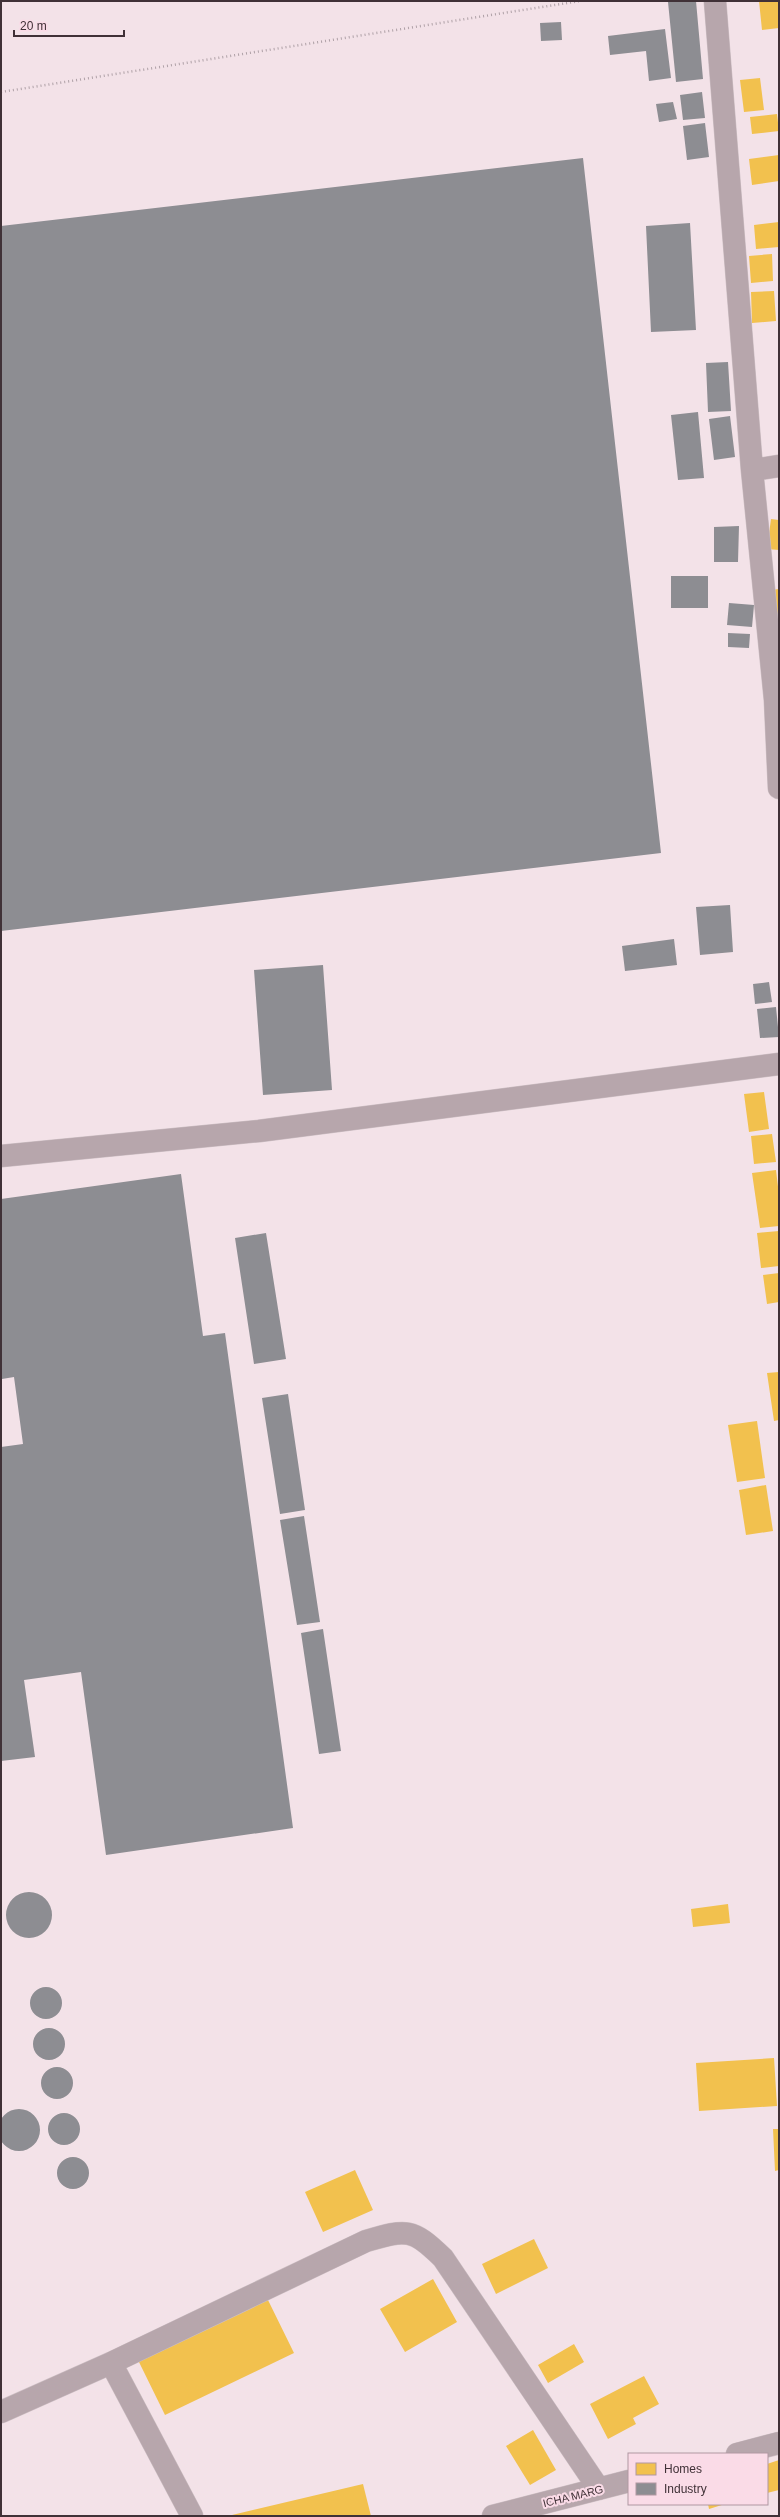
<svg xmlns="http://www.w3.org/2000/svg" width="780" height="2517" font-family="Helvetica,sans-serif">
<style>
.homes{fill:#f2c14e}
.industry{fill:#8d8d92}
.lines{fill:none;stroke-linecap:round;stroke-linejoin:round}
.street-casing{stroke:#cec0c5;stroke-width:23}
.path{stroke:#afa1a7;stroke-width:2.5;stroke-dasharray:1 3;stroke-linecap:butt}
.street{stroke:#b7a6ac;stroke-width:22}
.labels{text-anchor:middle;stroke-width:4;stroke-linejoin:round;paint-order:stroke}
.street-label{font-size:11px;fill:#403137;stroke:#fadbe7}
</style>
<rect width="100%" height="100%" fill="#f3e2e8"/>
<path class="homes" d="M759 1H779V28L762 30Z
M760 78 764 110 744 112 740 80Z
M777 114 779 131 752 134 750 117Z
M779 155V181L752 185 749 159Z
M779 222V247L756 249 754 225Z
M772 254 773 281 751 283 749 256Z
M774 291 776 321 752 323 751 292Z
M771 519 779 520V550L767 549Z
M779 589V617L774 618 771 590Z
M764 1092 769 1129 749 1132 744 1094Z
M772 1134 776 1162 754 1164 751 1136Z
M776 1170 779 1195V1226L760 1228 752 1173Z
M779 1231V1266L761 1268 757 1233Z
M779 1273V1302L767 1304 763 1275Z
M779 1372V1420L774 1421 767 1373Z
M757 1421 765 1478 737 1482 728 1425Z
M766 1485 773 1531 746 1535 739 1490Z
M728 1904 730 1923 693 1927 691 1909Z
M774 2058 777 2106 699 2111 696 2063Z
M773 2129H779V2170L775 2171Z
M355 2170 373 2210 323 2232 305 2192Z
M534 2239 548 2268 496 2294 482 2264Z
M433 2279 457 2322 405 2352 380 2309Z
M267 2298 294 2353 165 2415 138 2360Z
M574 2344 584 2362 548 2383 538 2365Z
M644 2376 659 2404 633 2418 636 2424 608 2439 590 2404Z
M533 2430 556 2470 530 2485 506 2446Z
M779 2460V2490L767 2493V2464Z
M363 2484 371 2516H232V2515Z
M708 2504H725L709 2509Z"/>
<path class="industry" d="M696 1 703 79 676 82 668 2Z
M561 22 562 40 541 41 540 23Z
M665 29 671 78 649 81 646 51 610 55 608 36Z
M702 92 705 118 683 120 680 95Z
M673 102 677 119 659 122 656 104Z
M705 123 709 157 687 160 683 126Z
M583 158 661 853 1 931V226Z
M690 223 696 330 651 332 646 226Z
M728 362 731 411 708 412 706 363Z
M698 412 704 478 678 480 671 415Z
M730 416 735 457 714 460 709 419Z
M739 526 738 562H714V527Z
M671 576H708V608H671Z
M729 603 754 605 752 627 727 625Z
M728 633 750 634 749 648 728 647Z
M730 905 733 952 700 955 696 907Z
M674 939 677 965 625 971 622 946Z
M323 965 332 1090 263 1095 254 970Z
M769 982 772 1002 755 1004 753 984Z
M776 1007 779 1037 760 1038 757 1009Z
M181 1174 203 1336 225 1333 293 1828 106 1855 81 1672 24 1680 35 1757 1 1761V1447L23 1444 14 1377 2 1379 1 1371V1199Z
M266 1233 286 1359 254 1364 235 1238Z
M288 1394 305 1510 280 1514 262 1398Z
M304 1516 320 1622 297 1625 280 1520Z
M323 1629 341 1751 319 1754 301 1633Z
M6 1915a23 23 0 1 1 46 0a23 23 0 1 1-46 0Z
M30 2003a16 16 0 1 1 32 0a16 16 0 1 1-32 0Z
M33 2044a16 16 0 1 1 32 0a16 16 0 1 1-32 0Z
M41 2083a16 16 0 1 1 32 0a16 16 0 1 1-32 0Z
M-2 2130a21 21 0 1 1 42 0a21 21 0 1 1-42 0Z
M48 2129a16 16 0 1 1 32 0a16 16 0 1 1-32 0Z
M57 2173a16 16 0 1 1 32 0a16 16 0 1 1-32 0Z"/>
<g class="lines">
<g class="street-casing">
<path id="street" d="M715 1 752 470 775 700 779 788
M752 470 779 466
M1 1156 259 1131 779 1064
M111 2363 192 2516
M1 2412 111 2363 366 2241C407 2229 412 2228 443 2258L599 2489
M737 2454 779 2443
M493 2516 629 2481"/>
</g>
<path class="path" d="M1 92 580 1"/>
<use href="#street" class="street"/>
</g>
<g class="labels">
<g class="street-label">
<text transform="translate(573 2496) rotate(-14)" y="4">ICHA MARG</text>
</g>
</g>
<rect width="780" height="2517" fill="none" stroke="#403137" stroke-width="4"/>
<rect x="628" y="2453" width="140" height="52" fill="#fadbe7" stroke="#b097a1"/>
<rect x="636" y="2463" width="20" height="12" fill="#f2c14e" stroke="#b097a1"/>
<text x="664" y="2473" font-size="12" fill="#403137">Homes</text>
<rect x="636" y="2483" width="20" height="12" fill="#8d8d92" stroke="#b097a1"/>
<text x="664" y="2493" font-size="12" fill="#403137">Industry</text>
<path d="M14 30v6h110v-6" fill="none" stroke="#403137" stroke-width="2"/>
<text x="20" y="30" font-size="12" fill="#403137" stroke="#fadbe7" stroke-width="3" paint-order="stroke">20 m</text>
</svg>
